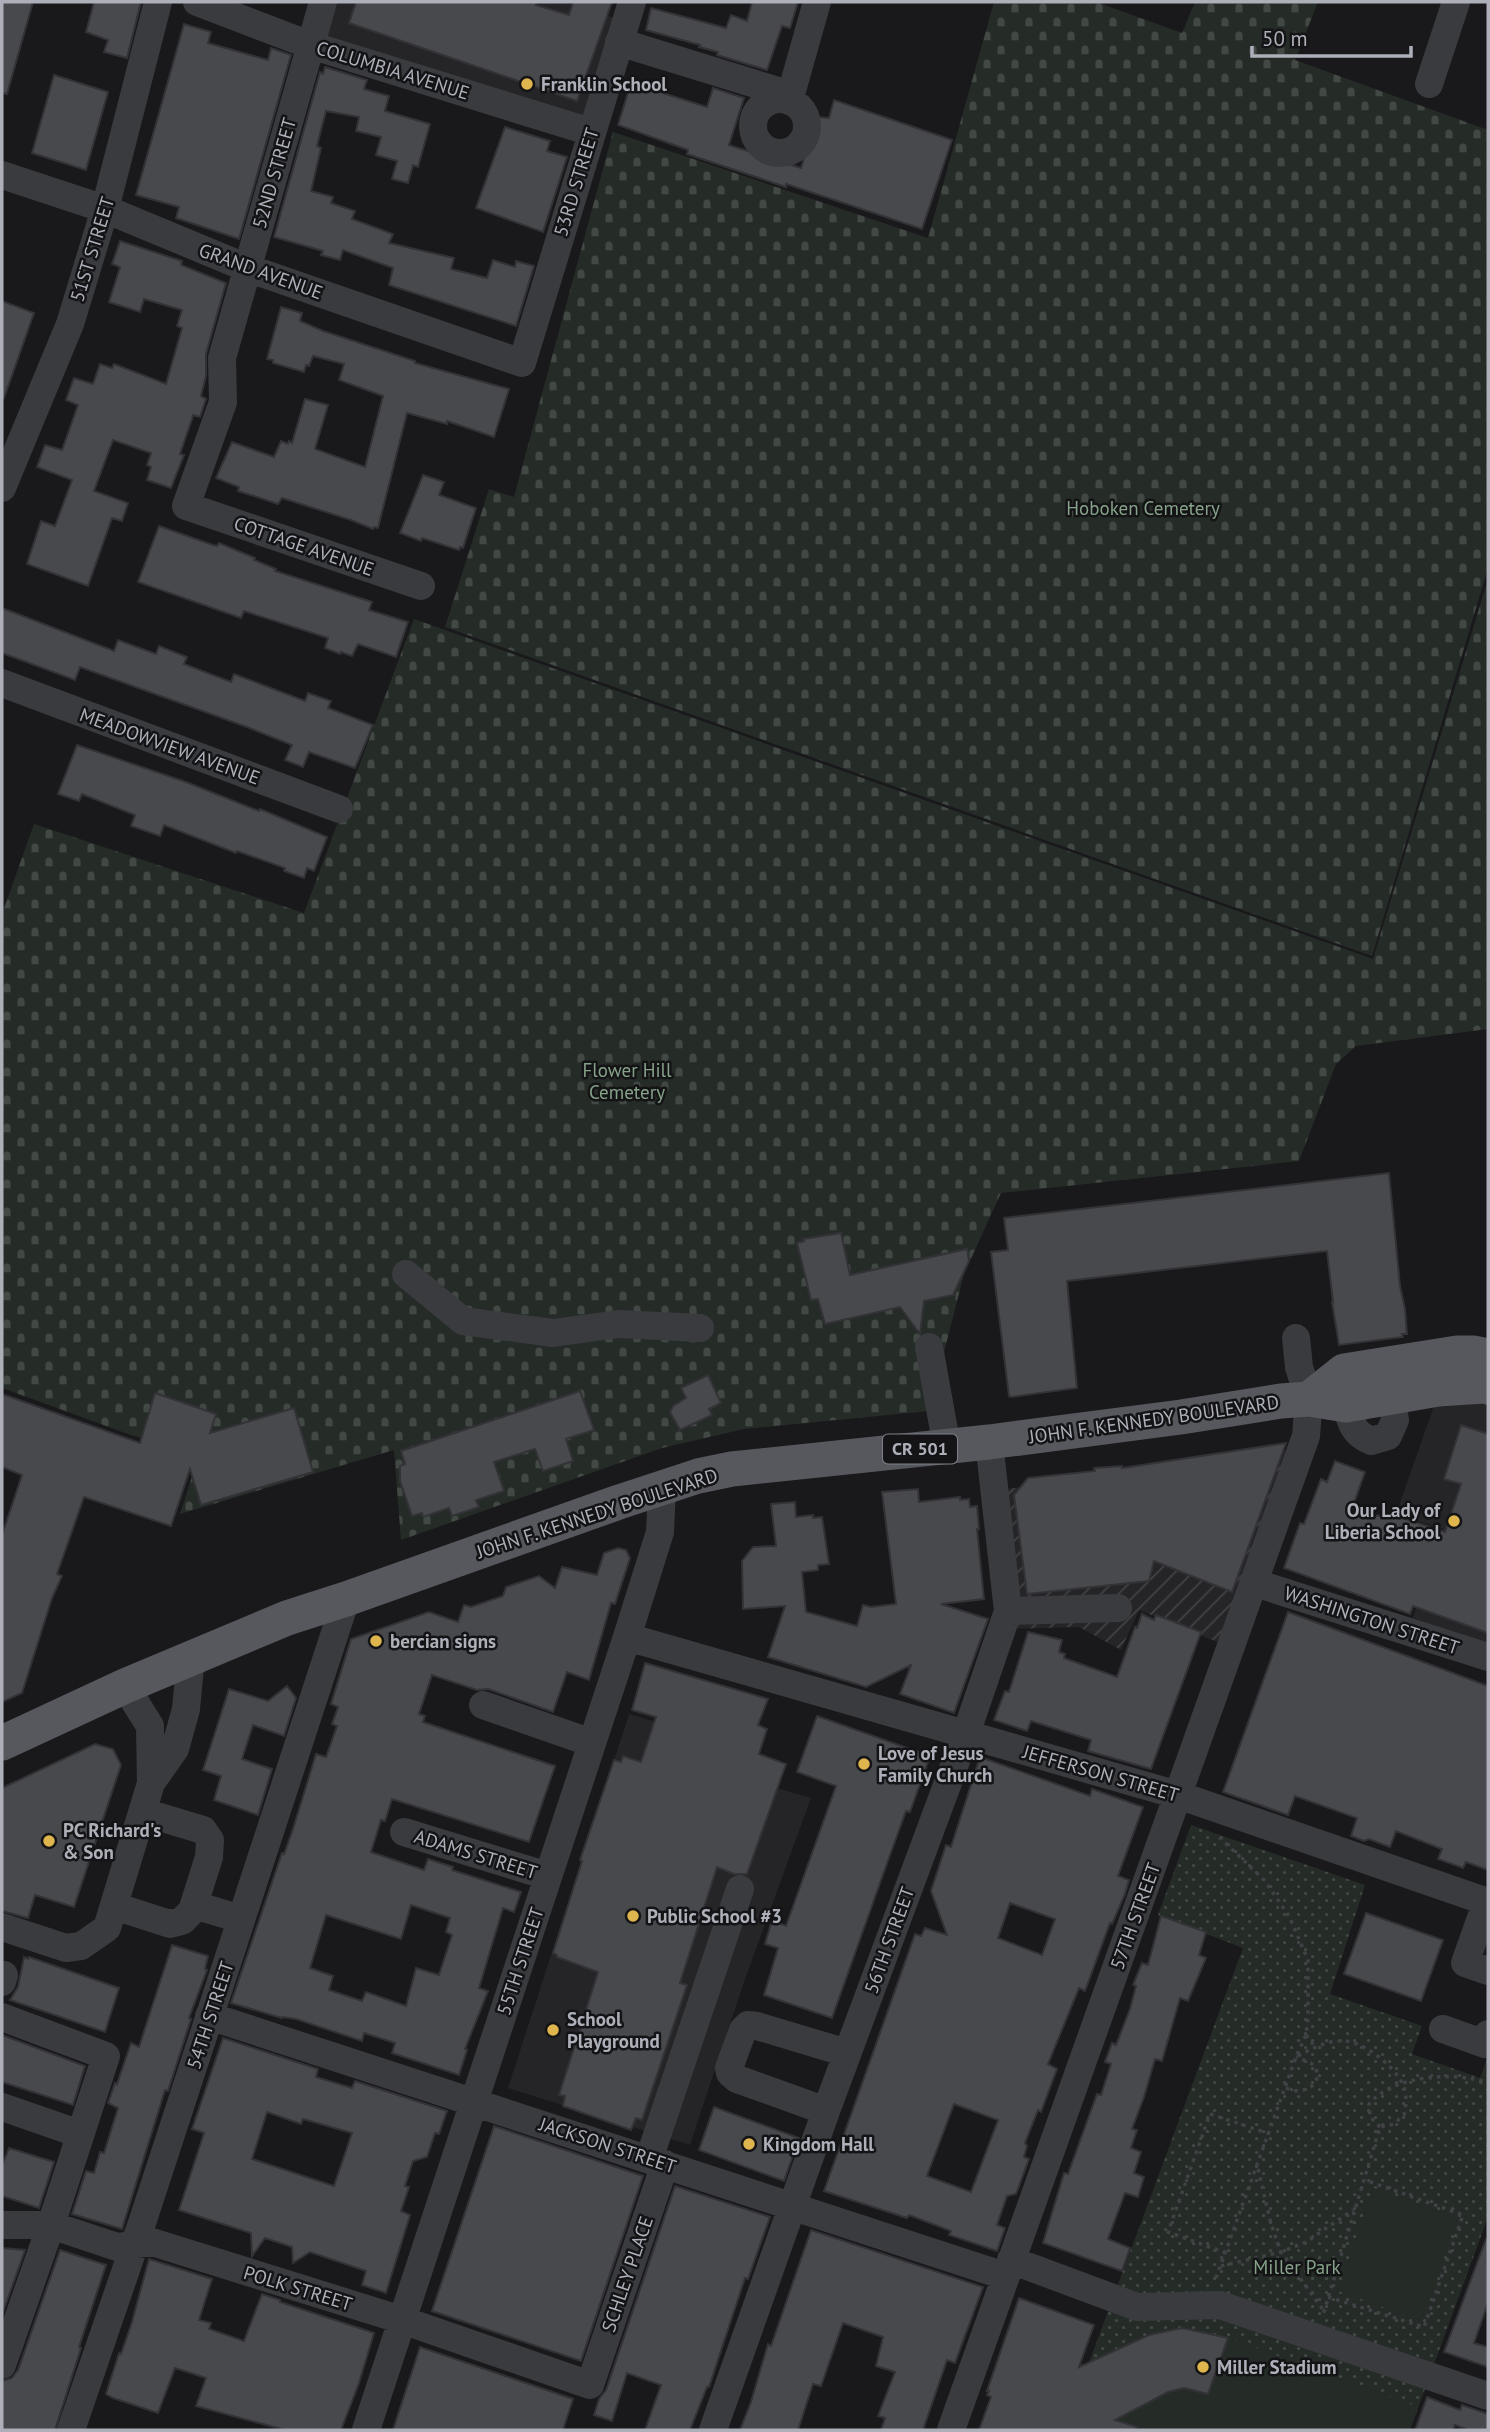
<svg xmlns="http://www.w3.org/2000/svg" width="1490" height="2432" font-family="'PT Sans',sans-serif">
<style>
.built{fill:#252528}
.industrial{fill:url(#industrial-furrows)}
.cemetery{fill:url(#cemetery-stones)}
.park{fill:url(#park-dots)}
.garden{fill:#252c27}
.building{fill:#48494d;stroke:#333337;stroke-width:2;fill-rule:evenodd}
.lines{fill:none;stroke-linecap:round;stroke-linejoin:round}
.path{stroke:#404246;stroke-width:3.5;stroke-dasharray:3.5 5;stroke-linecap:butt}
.minor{stroke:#3a3b3f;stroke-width:28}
.major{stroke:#57585e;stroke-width:35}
.poi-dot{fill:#dfb64d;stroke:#141416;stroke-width:2.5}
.labels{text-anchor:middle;stroke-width:5;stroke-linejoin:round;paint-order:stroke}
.shield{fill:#141416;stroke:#7f8188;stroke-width:2}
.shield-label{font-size:18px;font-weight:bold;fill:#adb0b9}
.street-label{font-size:19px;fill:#adb0b9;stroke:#141416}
.poi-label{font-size:19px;font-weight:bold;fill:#adb0b9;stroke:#141416;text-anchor:start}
.park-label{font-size:19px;fill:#86a289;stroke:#141416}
</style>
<defs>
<pattern id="industrial-furrows" width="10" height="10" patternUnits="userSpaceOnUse" patternTransform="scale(1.75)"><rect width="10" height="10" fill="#252528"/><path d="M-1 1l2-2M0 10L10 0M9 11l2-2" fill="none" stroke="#424245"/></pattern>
<pattern id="cemetery-stones" width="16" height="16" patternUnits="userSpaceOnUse" patternTransform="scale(1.75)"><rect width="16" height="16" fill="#252c27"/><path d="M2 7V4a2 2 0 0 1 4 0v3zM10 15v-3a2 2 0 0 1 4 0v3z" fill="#424844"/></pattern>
<pattern id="park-dots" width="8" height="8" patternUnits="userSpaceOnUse" patternTransform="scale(1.75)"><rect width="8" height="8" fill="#252c27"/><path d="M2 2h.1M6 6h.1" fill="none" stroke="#424844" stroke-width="1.8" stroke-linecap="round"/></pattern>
</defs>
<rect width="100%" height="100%" fill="#19191b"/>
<path class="built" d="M327 2H565L621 20 589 127 315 42Z
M1488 1396V1657L1408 1632 1443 1529 1396 1514 1436 1400Z
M629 1714 717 1740 708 1768 811 1798 744 1982 690 2145 508 2088Z"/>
<path class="industrial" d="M1303 1448 1232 1648 1139 1610 1121 1650 1079 1627 1009 1629 985 1492Z"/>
<path class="cemetery" d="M994 2H1096L1182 33 1195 2H1318L1295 60 1488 130V568L1372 956 445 627 489 489 514 497 613 132 928 238Z
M1488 579V1029L1356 1046 1336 1064 1299 1161 1001 1193 964 1274 929 1411 744 1429 662 1448 401 1540 394 1450 180 1514 199 1455 131 1435 2 1388V914L34 824 304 913 414 619 1373 959Z"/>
<path class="park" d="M1191 1825 1365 1885 1330 1994 1422 2026 1412 2054 1480 2078 1488 2056V2217L1410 2430H1064L1243 1948 1158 1915Z"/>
<path class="garden" d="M1374 2188 1457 2218 1421 2321 1338 2291Z
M1182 2328 1232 2339 1418 2407 1410 2430H1065C1070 2416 1073 2395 1082 2383 1107 2348 1141 2336 1182 2328Z"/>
<path class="building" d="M2 2H33L7 94 2 93Z
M94 2H141L127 58 104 52 108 40 86 32Z
M356 2H537L536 5 569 15 573 2H612L577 101 349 23Z
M752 2H798L790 28 782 26 767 70 717 55 718 52 699 47 700 45 646 30 651 8 726 28 731 15 747 21Z
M184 24 211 32 208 43 268 60 271 48 291 55 239 239 176 218 179 207 136 195Z
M325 67 367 80 364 89 389 96 385 111 430 124 418 167 413 165 408 183 392 179 397 161 376 155 381 137 356 131 359 117 326 111 317 146 321 148 311 191 333 197 331 203 355 211 352 219 393 234 389 243 454 258 451 269 487 278 493 260 515 267 516 261 534 266 516 326 389 285 393 268 343 250 340 260 321 255 323 251 274 237 320 72 323 74Z
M54 75 108 92 86 170 32 153Z
M631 83 707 107 713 88 744 98 729 145 801 168 817 117 829 118 834 100 952 140 922 229 786 184V187L687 154 688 150 618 125Z
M505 127 550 141 547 151 567 157 543 232 476 208Z
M120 241 182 261 181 265 226 283 206 354V376L201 396 206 399 200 417 193 415 192 419 180 454 184 455 171 488 147 480 151 467 147 465 151 453 113 440 94 491 128 503 122 521 112 518 88 586 27 564 41 521 55 526 72 480 37 467 45 445 62 450 78 405 66 400 74 378 93 384 100 364 112 368 114 364 166 384 182 328 177 326 182 310 144 299 140 312 109 302 120 267 112 264Z
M2 301 34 313 4 398 2 397Z
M281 307 302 313 300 321 323 331 415 361V363L509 389 494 437 447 421V424L407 413 378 528 374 527 373 529 351 520 282 498 278 504 254 496 238 491 239 487 216 478 232 442 274 457 281 441 288 444 289 441 292 443 305 399 328 405 315 449 365 467 383 396 339 380 344 364 313 356 309 366 306 365 304 372 273 363V360L267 359Z
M423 475 444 482 439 495 476 508 463 548 460 547 459 550 422 538 421 541 400 533Z
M159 526 213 545 217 546 219 543 255 558 254 560 276 569 275 571 372 602 369 610 408 622 396 657 358 644 352 656 341 652 340 654 325 648 328 638 244 611 241 618 138 582Z
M2 608 114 651 118 640 156 654 159 646 187 657 184 664 231 682 234 674 305 701 308 693 331 701 328 708 373 725 355 768 309 752 303 767 285 760 292 745 247 727 80 667 75 680 2 653Z
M77 745 186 782 259 811 260 809 327 837 314 871 307 868 304 878 284 871 285 868 237 851 236 853 164 825 160 836 131 826 135 815 82 794 79 801 58 794Z
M1389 1173 1400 1286 1405 1309 1407 1334H1402L1403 1337 1339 1345 1332 1302H1333L1327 1251 1067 1281 1077 1388 1011 1397 1009 1396 991 1252 1008 1250 1004 1218Z
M841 1233 850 1275 967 1249 969 1261 953 1295 924 1301 920 1334 900 1307 825 1324 818 1299 811 1300 797 1243 804 1241 803 1239Z
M708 1375 721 1403 709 1409 712 1415 680 1430 670 1412 673 1406 686 1398 681 1388Z
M580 1391 594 1430 566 1439 573 1461 543 1471 535 1449 494 1462 504 1491 476 1500 479 1507 452 1516 449 1508 423 1517 422 1513 412 1516 400 1481V1466L405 1464 401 1451Z
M155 1393 216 1414 210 1433 294 1408 313 1472 201 1505 190 1469 171 1526 84 1497 57 1574 62 1576 52 1598 22 1693 2 1702V1535L22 1475 2 1467V1394L140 1443Z
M1461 1425 1488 1434V1633L1413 1606 1410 1614 1284 1568 1300 1523 1304 1524 1321 1479 1327 1482 1335 1461 1365 1472 1349 1517 1393 1515 1445 1532 1461 1484 1444 1479Z
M1286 1443 1232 1592 1154 1561 1149 1581 1027 1594 1014 1495 1028 1478 1095 1471 1094 1468 1122 1466V1468Z
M918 1489 919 1502 960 1497V1500L969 1499 970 1507 977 1506 979 1529H977L984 1599 941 1604 988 1619 954 1713 900 1694 911 1665 866 1687 768 1657 785 1606 743 1609 742 1561 753 1547 776 1546 771 1504 795 1502 796 1517 813 1515V1518L822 1517 829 1564 818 1565V1570L802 1572 806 1612 857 1626 863 1605 871 1607 896 1604 882 1492Z
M618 1548 626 1550 630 1558 615 1604 611 1603 589 1680 567 1672 553 1712 488 1689 477 1690 432 1675 419 1714 425 1716 423 1722 555 1766 529 1842 392 1799 385 1821 381 1820 371 1852 424 1870 428 1859 453 1867 452 1870 521 1892 514 1912 503 1908 479 1988 488 1991 465 2049 467 2050 459 2075 392 2053 395 2043 364 2033 362 2041 296 2019 283 2017 282 2018 231 2003 282 1853 284 1854 293 1829 316 1754 326 1757 337 1726 332 1724 338 1707 331 1704 351 1639 429 1612 458 1622 464 1605 471 1607 503 1596 506 1587 539 1576 555 1588 562 1567 597 1575 604 1553ZM411 1905 450 1918 446 1932 452 1935 439 1975 416 1968 406 2006 366 1992 362 2001 329 1990 333 1976 310 1968 326 1915 401 1939Z
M1288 1612 1488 1686V1870L1466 1862 1463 1868 1438 1859 1442 1849 1396 1831 1390 1847 1369 1839 1364 1841 1351 1836 1357 1818 1295 1796 1288 1815 1223 1792Z
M1142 1614 1154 1620 1156 1615 1201 1632 1151 1769 1088 1751 1091 1740 1031 1721 1027 1731 994 1720 1005 1691 1009 1692 1028 1632 1062 1640 1059 1652 1065 1654 1064 1658 1117 1677 1135 1627 1137 1628Z
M645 1663 768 1699 758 1725 767 1729 759 1754 786 1764 747 1874H734L717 1867 680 1983 687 1985 642 2120 636 2118 631 2130 563 2106 565 2096 559 2095 598 1972 557 1957V1955L553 1953 582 1861 580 1860 614 1760 621 1762 623 1756 641 1762 656 1717 632 1710Z
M287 1686 296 1698 284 1736 253 1725 242 1759 272 1769 258 1815 214 1800 221 1776 203 1770 229 1689 268 1701Z
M817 1716 930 1756 910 1812 906 1811 890 1855 832 2018 764 1995 778 1948 765 1944 772 1920 786 1926 836 1786 797 1772Z
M95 1744 113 1749 121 1765 74 1907 35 1895 28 1918 2 1911V1788Z
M980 1757 1090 1796 1092 1789 1143 1807 1118 1876 1129 1880 1125 1894 1112 1924 1110 1923 1085 1991 1079 1988 1048 2064 1057 2069 1041 2112 1038 2110 1025 2143 1027 2146 1024 2157 1029 2159 1016 2194 1007 2196 997 2225 1005 2228 997 2251 949 2235 951 2231 909 2215 907 2218 824 2191 915 1934 921 1936 925 1928 947 1935 931 1891 946 1845 951 1847ZM1010 1903 1055 1919 1042 1955 998 1938ZM954 2104 998 2120 971 2192 927 2176Z
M1366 1913 1443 1940 1421 2001 1344 1974Z
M1161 1916 1206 1932 1199 1955 1206 1958 1188 2001 1180 1998 1162 2061 1155 2059 1144 2097 1132 2129 1137 2130 1131 2148 1141 2152 1134 2173 1144 2177 1138 2197 1125 2193 1108 2239 1130 2248 1122 2271 1043 2243 1064 2173 1068 2174 1097 2094 1101 2095 1111 2064 1105 2062 1112 2043 1116 2045 1130 2009 1136 1986 1133 1985 1142 1963 1148 1965Z
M172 1945 208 1956 205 1969 207 1970 189 2018 191 2019 168 2091 165 2090 122 2229 72 2214 86 2171 94 2173 100 2152 104 2153 118 2108 108 2103 115 2083 117 2084 131 2043 139 2047Z
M24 1957 28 1959 29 1957 119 1988 105 2032 10 2000 18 1987Z
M2 2035 85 2066 73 2105 2 2082Z
M223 2038 318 2069 316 2077 352 2088 355 2081 447 2111 439 2134 435 2133 427 2157 413 2161 405 2186 409 2187 401 2211 410 2215 386 2293 362 2285 366 2271 310 2252 293 2263 292 2247 265 2238 252 2256 251 2233 179 2210 204 2133 192 2129ZM267 2112 301 2124 303 2119 352 2133 334 2186 252 2159Z
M714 2107 799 2138 784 2181 699 2150Z
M494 2126 643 2176 581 2361 432 2311Z
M9 2148 54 2162 39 2208 2 2196V2166Z
M675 2186 770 2217 748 2279 745 2278 709 2387H707L690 2430H645L661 2385 627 2373 612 2421 594 2415 599 2399 606 2390Z
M811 2230 983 2287 955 2363 947 2360 923 2430H881L885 2418 878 2416 895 2372 876 2366 883 2337 843 2323 821 2386 813 2384 798 2430H740L751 2402 768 2344 771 2346Z
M1486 2239H1488V2303L1474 2343 1488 2347V2367L1444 2352Z
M2 2248 25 2250 2 2315Z
M60 2250 106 2265 79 2347 81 2348 55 2430H2V2381L12 2378 18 2370Z
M149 2259 212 2279 199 2320 211 2323 209 2329 244 2341 262 2294 280 2300V2302L374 2333 359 2383 341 2430H285L196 2406 206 2378 175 2368 158 2413 113 2398 106 2394 119 2353 121 2354 132 2322Z
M1019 2298 1094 2325 1079 2367 1149 2335 1182 2328 1228 2338 1208 2394 1184 2388 1168 2392 1115 2420 1137 2427 1136 2430H979L991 2397 987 2395 989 2391H987Z
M420 2347 573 2399 563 2430H393Z
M1427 2397 1460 2410 1462 2405 1488 2414V2430H1469L1455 2425 1453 2430H1415Z"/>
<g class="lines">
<path class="path" d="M1306 2035 1315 2047
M1298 2056C1311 2049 1324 2042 1339 2041 1361 2038 1397 2068 1404 2087 1407 2097 1406 2105 1404 2115L1394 2124 1380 2127 1323 2315
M1286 2088C1308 2098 1327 2078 1312 2064 1308 2061 1300 2059 1296 2057
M1380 2127 1370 2117 1369 2104C1393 2075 1456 2071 1488 2083
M1258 2169 1271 2224 1281 2252 1324 2311
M1226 2253 1168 2232 1210 2114 1270 2134
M1221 2266 1281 2252 1306 2242 1353 2210
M1216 2278 1296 2057 1306 2035 1308 2016V1960L1289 1916 1264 1880 1217 1835
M1328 2297 1424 2327 1463 2215 1365 2180"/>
<path class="minor" d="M197 2 310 45 591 132
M323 2 222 358 223 402 186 506 421 586
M619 42 791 95
M1429 84 1456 2
M753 126a27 27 0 1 1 54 0a27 27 0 1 1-54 0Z
M789 101 817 2
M2 175 105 209 247 268 522 363 632 2
M2 488 70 324 105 209 158 2
M2 683 339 809
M406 1274 463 1321 553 1333 619 1324 700 1328
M929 1347 947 1447
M1346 1405C1351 1423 1353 1433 1371 1441L1388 1436 1395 1420 1392 1397
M1255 1583 1488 1657
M1008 1611 1118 1608
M627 1637 1178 1795 1488 1902
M125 1686 150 1726 151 1783
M483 1705 592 1743
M404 1832 548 1876
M1487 1901 1465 1963 1488 1971
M194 1905 241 1919
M114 1906 170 1924 182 1921 192 1911 209 1857 210 1840 203 1830 143 1812
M2 1927 66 1948 81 1946 107 1928 151 1783 175 1749 186 1709 191 1657
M2 1982 4 1975
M209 2016 1005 2276
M2 2017 106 2056 51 2225 2 2365
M1443 2029 1485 2044 1488 2034
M2 2107 80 2134
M826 2111 737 2079 730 2073 729 2068 743 2030 748 2025 757 2026 847 2053
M649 2159 740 1889
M2 2225H51L117 2247 152 2242 402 2320 590 2385 665 2164
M1011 2260 1137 2307 1220 2305 1488 2396
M71 2430 143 2220 346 1599
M366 2430 627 1637 660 1532 662 1489
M713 2430 826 2111 966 1734 1008 1611 989 1442
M951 2430 1306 1436 1309 1399 1299 1367 1296 1338"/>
<path class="major" d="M1309 1399 1344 1371 1457 1353H1473L1488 1356
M2 1743 125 1686 287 1618 346 1599 619 1502 698 1476 732 1469 989 1442 1181 1417 1281 1401 1309 1399 1346 1405 1438 1389 1484 1386 1488 1387"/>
</g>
<g class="poi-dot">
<circle cx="527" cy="84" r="7"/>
<circle cx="1454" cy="1521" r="7"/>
<circle cx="376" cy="1641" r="7"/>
<circle cx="864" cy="1764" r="7"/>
<circle cx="49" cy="1841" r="7"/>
<circle cx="633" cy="1916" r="7"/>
<circle cx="553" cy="2030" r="7"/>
<circle cx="749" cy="2144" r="7"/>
<circle cx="1203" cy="2367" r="7"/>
</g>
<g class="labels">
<rect class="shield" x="883" y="1434.5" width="74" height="29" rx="5"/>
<g class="shield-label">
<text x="920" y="1455">CR 501</text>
</g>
<g class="street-label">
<text transform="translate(393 70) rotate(17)" y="7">COLUMBIA AVENUE</text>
<text transform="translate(274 173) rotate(-74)" y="7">52ND STREET</text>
<text transform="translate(576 182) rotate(-73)" y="7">53RD STREET</text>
<text transform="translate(92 249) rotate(-73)" y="7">51ST STREET</text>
<text transform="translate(261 271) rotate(20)" y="7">GRAND AVENUE</text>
<text transform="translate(304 546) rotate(19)" y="7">COTTAGE AVENUE</text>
<text transform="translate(170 746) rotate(20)" y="7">MEADOWVIEW AVENUE</text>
<text transform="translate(1154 1419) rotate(-8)" y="7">JOHN F. KENNEDY BOULEVARD</text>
<text transform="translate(597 1513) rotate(-18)" y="7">JOHN F. KENNEDY BOULEVARD</text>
<text transform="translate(1372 1620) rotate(18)" y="7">WASHINGTON STREET</text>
<text transform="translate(1101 1773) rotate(16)" y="7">JEFFERSON STREET</text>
<text transform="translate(476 1854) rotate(17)" y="7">ADAMS STREET</text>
<text transform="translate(1135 1916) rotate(-70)" y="7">57TH STREET</text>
<text transform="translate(889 1940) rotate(-70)" y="7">56TH STREET</text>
<text transform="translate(520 1961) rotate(-72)" y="7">55TH STREET</text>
<text transform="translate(210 2015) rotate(-72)" y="7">54TH STREET</text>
<text transform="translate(608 2145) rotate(18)" y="7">JACKSON STREET</text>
<text transform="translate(627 2274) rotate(-71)" y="7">SCHLEY PLACE</text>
<text transform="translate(298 2288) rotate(17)" y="7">POLK STREET</text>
</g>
<g class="poi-label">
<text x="541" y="91">Franklin School</text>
<text x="1440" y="1517" text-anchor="end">Our Lady of<tspan x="1440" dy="22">Liberia School</tspan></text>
<text x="390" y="1648">bercian signs</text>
<text x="878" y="1760">Love of Jesus<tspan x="878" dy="22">Family Church</tspan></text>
<text x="63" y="1837">PC Richard's<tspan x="63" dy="22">&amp; Son</tspan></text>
<text x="647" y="1923">Public School #3</text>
<text x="567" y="2026">School<tspan x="567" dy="22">Playground</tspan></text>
<text x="763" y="2151">Kingdom Hall</text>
<text x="1217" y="2374">Miller Stadium</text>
</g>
<g class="park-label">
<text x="1143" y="515">Hoboken Cemetery</text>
<text x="627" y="1077">Flower Hill<tspan x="627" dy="22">Cemetery</tspan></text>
<text x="1297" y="2274">Miller Park</text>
</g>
</g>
<rect width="1490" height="2432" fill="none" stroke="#adb0b9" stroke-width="7"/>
<path d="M1252 46v10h159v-10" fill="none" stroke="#adb0b9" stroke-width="3.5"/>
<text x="1262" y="46" font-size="21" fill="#adb0b9" stroke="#141416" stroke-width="5" paint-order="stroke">50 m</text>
</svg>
